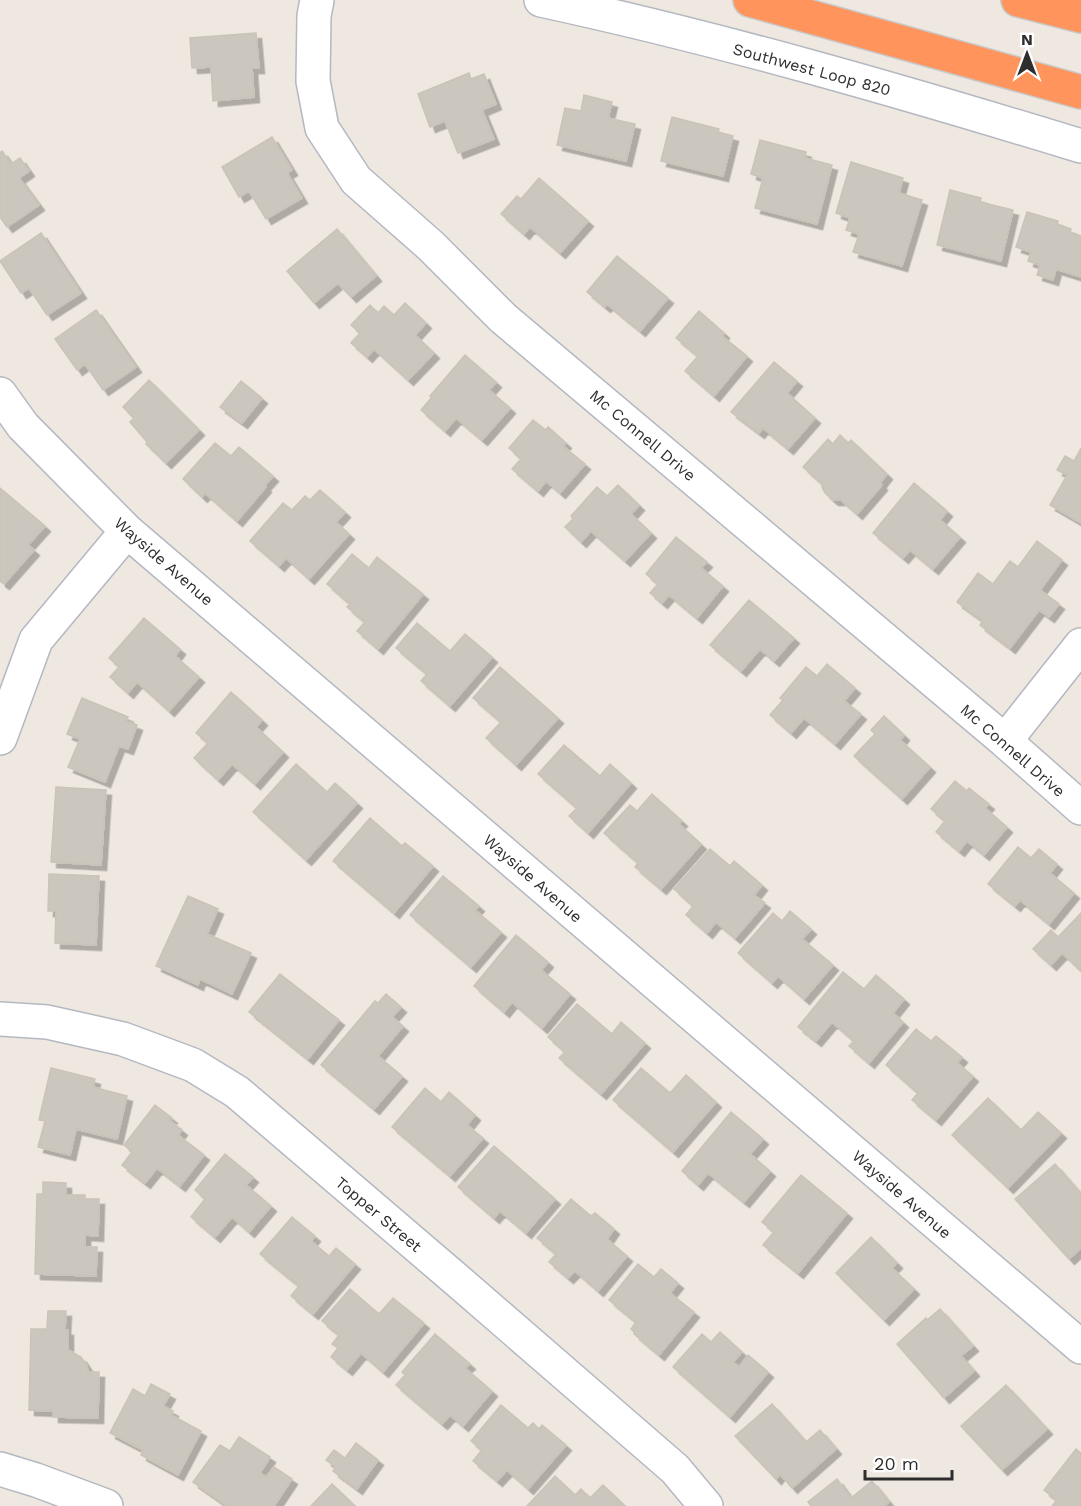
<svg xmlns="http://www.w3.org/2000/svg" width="1081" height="1506" font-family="'Work Sans',sans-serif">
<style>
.building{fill:#cbc6be;stroke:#cbc3b9;stroke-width:1.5;filter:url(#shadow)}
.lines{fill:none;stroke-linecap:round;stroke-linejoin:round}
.minor-casing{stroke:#b4b8c1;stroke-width:36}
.secondary-casing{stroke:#b4b8c1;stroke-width:36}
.motorway-casing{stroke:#c9c9c9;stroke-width:36}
.minor{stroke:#fff;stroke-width:33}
.secondary{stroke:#fff;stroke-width:33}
.motorway{stroke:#ff945c;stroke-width:33}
.labels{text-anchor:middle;stroke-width:5;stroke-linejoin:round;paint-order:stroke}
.street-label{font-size:16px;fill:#2e2e2e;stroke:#fff}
</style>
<defs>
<filter id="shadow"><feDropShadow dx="5.5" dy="5.5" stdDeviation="0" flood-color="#0004"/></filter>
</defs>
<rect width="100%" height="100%" fill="#efe8e0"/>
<path class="building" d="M256 33 259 68H252L254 97 213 101 211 67 192 68 190 38Z
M469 73 471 79 484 74 496 104 482 110 494 139 458 153 445 121 430 127 418 94Z
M584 95 612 102 608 118 635 124 626 161 557 145 565 108 581 111Z
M672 117 719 129 718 132 733 136 723 176 661 161Z
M272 137 292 170 287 173 302 198 266 219 249 191 239 197 222 167Z
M760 140 806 152 805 158 832 165 817 224 755 208 763 178 751 174Z
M2 151 11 164 20 158 29 171 19 178 39 205 7 227 0 217V153Z
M851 162 903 178 899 193 922 200 902 266 853 252 859 234 846 230 850 218 836 213Z
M539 178 588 221 560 253 530 227 524 234 501 214 517 196 521 199Z
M950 190 981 198 980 202 1013 210 1001 261 937 245Z
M1027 212 1058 221 1057 224 1071 229 1070 232 1081 236V277L1056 269 1053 280 1037 275 1040 265 1028 261 1031 252 1016 247Z
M337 229 376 276 351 297 338 283 314 303 287 271Z
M41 233 81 293 47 315 29 288 21 293 0 261Z
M617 256 668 298 640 331 607 304 605 307 587 292Z
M405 303 426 323 415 335 434 353 408 380 374 349 367 357 351 343 360 333 351 325 370 305 378 313 384 306 394 315Z
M96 310 136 367 103 390 85 364 77 370 55 339Z
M699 311 724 333 722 336 747 356 714 396 685 371 698 356 676 338Z
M465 355 496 382 489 390 510 408 482 440 456 418 445 431 421 410 432 397 430 396Z
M774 362 797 381 787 393 815 418 788 449 763 428 759 433 731 412Z
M149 380 199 430 166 463 146 444 147 442 130 422 134 418 123 407Z
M241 381 262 398 242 423 220 407Z
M533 420 546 430 548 427 566 443 563 446 585 464 560 493 546 481 538 491 512 469 521 459 509 448Z
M840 435 848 443 851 440 887 474 880 483 882 485 857 514 841 500H833L825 493 822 487 823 485 803 467 828 439 833 444Z
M215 443 231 456 239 447 273 476 265 485 266 487 237 521 205 493 202 497 183 479Z
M1081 448V523L1050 505 1067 475 1057 470 1065 456 1074 461Z
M914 483 947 511 940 520 960 537 933 569 910 550 903 558 873 533Z
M618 485 639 505 631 514 651 533 625 561 591 531 581 542 565 527 573 519 571 516 597 487 607 496Z
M0 488 45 526 28 545 34 550 4 584 0 581Z
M320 490 345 512 336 522 349 534 309 579 286 558 279 566 250 541 283 503 292 510 305 496 310 500Z
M676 537 707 562 701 568 723 586 697 618 669 595 662 603 650 593 658 584 646 574Z
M1037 541 1062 560 1040 590 1059 604 1049 617 1039 610 1010 648 980 625 983 621 957 602 978 573 993 584 1010 561 1018 567Z
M352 554 369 568 377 557 423 594 378 649 357 631 365 622 347 607 350 604 327 584Z
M749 600 794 638 774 661 760 649 741 671 710 645Z
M144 618 180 649 175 656 199 677 169 711 137 682 128 693 110 677 119 667 109 658Z
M417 623 450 651 465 634 492 657 450 706 421 681 427 674 396 648Z
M827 664 855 688 844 701 861 714 835 744 804 718 791 733 770 715 783 700 780 698 806 667 817 676Z
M500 667 558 718 516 765 486 738 501 722 473 698Z
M231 692 262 720 256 727 283 752 255 784 232 764 218 780 194 758 208 743 196 733Z
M82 698 128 717 126 721 137 725 128 749 119 746 105 782 68 767 80 739 67 734Z
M884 716 904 735 900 740 930 767 902 799 854 756 875 734 871 730Z
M564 745 600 776 610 764 631 783 588 833 569 816 577 808 538 774Z
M296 764 327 792 335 783 357 803 306 860 253 812Z
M955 781 967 791 969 788 989 804 985 808 1007 827 984 855 967 841 959 851 936 832 945 821 931 809Z
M56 787 106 790 101 865 51 862Z
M652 794 682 821 679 824 701 844 661 889 635 867 638 863 604 833 630 805 637 811Z
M370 818 402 846 405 843 433 866 394 913 333 861Z
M1018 847 1031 858 1039 849 1057 864 1050 873 1074 893 1049 924 1020 900 1015 906 988 884Z
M710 849 730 866 734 861 762 885 754 895 765 903 735 938 716 922 707 933 686 915 693 906 674 889Z
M49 874 99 876 96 945 55 943 56 911H48Z
M443 876 479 906 475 910 501 932 471 967 410 915Z
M188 896 218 909 207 934 251 953 232 994 200 979 198 985 156 966Z
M790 911 811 929 802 939 833 965 804 999 778 976 772 983 738 953 773 913 782 921Z
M1081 913V971L1062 953 1051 965 1033 949 1051 930 1058 937Z
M516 935 548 962 541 970 570 994 542 1028 512 1002 504 1012 474 986Z
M843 972 864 989 876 975 904 999 893 1013 903 1022 869 1063 849 1046 854 1041 832 1022 816 1041 798 1027Z
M280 974 339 1020 308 1059 249 1012Z
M386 994 401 1007 392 1017 403 1026 378 1056 402 1076 374 1109 321 1065 375 1001 378 1003Z
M577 1004 612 1034 621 1022 645 1043 601 1094 559 1058 565 1052 548 1037Z
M916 1029 931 1041 936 1036 962 1057 957 1063 973 1076 936 1120 912 1100 918 1093 886 1065Z
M51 1068 95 1079 93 1087 127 1096 117 1139 76 1129 70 1155 38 1147 45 1121 39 1120Z
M641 1068 670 1093 686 1075 716 1102 673 1152 613 1100Z
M425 1088 441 1102 449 1092 475 1115 467 1125 483 1138 450 1176 392 1127Z
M988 1098 1021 1130 1038 1112 1061 1133 1008 1188 952 1135Z
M155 1105 172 1118 169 1120 182 1130 178 1135 204 1155 180 1186 157 1168 145 1183 122 1165 132 1152 124 1145Z
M731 1112 763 1139 750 1154 770 1171 744 1202 708 1173 698 1185 682 1171Z
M494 1146 555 1199 526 1233 500 1211 494 1218 458 1187Z
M225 1154 253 1177 246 1185 271 1206 249 1232 232 1217 215 1237 191 1217 205 1199 195 1190Z
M1055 1164 1081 1194V1248L1069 1259 1015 1199Z
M801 1175 847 1213 798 1273 763 1245 774 1232 762 1222Z
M43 1182 66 1183V1195H85V1199H99L98 1236 85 1235V1247H97L96 1276 35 1274 37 1194H43Z
M571 1199 591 1216 595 1213 614 1229 607 1239 627 1256 598 1291 575 1271 568 1278 549 1262 556 1254 537 1238Z
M292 1217 315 1236 311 1241 329 1256 336 1248 355 1264 313 1314 291 1296 299 1286 260 1254Z
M871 1237 897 1263 892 1268 914 1289 884 1320 836 1273Z
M638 1264 654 1277 661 1269 678 1283 670 1293 694 1312 659 1355 634 1334 635 1333 631 1329 636 1322 609 1300Z
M350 1289 379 1314 393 1298 424 1323 383 1372 361 1353 347 1370 331 1357 338 1348 332 1344 339 1335 322 1321Z
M940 1309 973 1346 961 1356 974 1371 944 1398 897 1344 926 1318 927 1320Z
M48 1311H66L65 1330H68V1350L81 1357 87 1366 88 1372H99L98 1418 53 1417V1411L29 1410 31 1329H47Z
M720 1332 742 1352 733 1362 739 1367 748 1355 768 1372 730 1417 673 1367 702 1334 711 1342Z
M435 1334 470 1364 465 1368 492 1391 463 1426 450 1415 442 1424 396 1385 405 1375 402 1372Z
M151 1384 170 1394 163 1406 173 1411 171 1415 201 1431 178 1475 141 1455 143 1450 110 1433 133 1389 145 1396Z
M1006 1385 1047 1429 1002 1470 961 1426Z
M772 1404 806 1442 820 1430 836 1449 792 1488 780 1474 776 1479 735 1436Z
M501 1405 528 1428 533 1423 539 1429 542 1425 566 1445 528 1489 507 1470 497 1481 473 1461 482 1450 471 1441Z
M239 1437 270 1457 260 1473 266 1477 274 1467 292 1479 274 1506H227L193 1482 220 1445 230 1451Z
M356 1443 378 1460 357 1489 333 1471 336 1467 326 1460 334 1450 345 1458Z
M1076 1449 1081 1453V1506H1052L1057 1500 1044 1490Z
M555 1476 575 1495 581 1489 590 1498 603 1485 625 1506H527Z
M837 1479 851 1498 872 1481 889 1502 884 1506H811L808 1502Z
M332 1484 355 1506H311Z"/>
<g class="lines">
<g class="minor-casing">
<path id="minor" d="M317 0 314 16 313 81 322 128 356 180 431 246 503 318 1005 741 1081 808
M0 394 23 426 127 531 1081 1347
M0 738 36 640 127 531
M1005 741 1081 645
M0 1019 47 1022 123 1039 193 1065 237 1092 458 1281 675 1469 706 1506
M0 1469 36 1480 106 1506"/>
</g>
<g class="secondary-casing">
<path id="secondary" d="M541 0C722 39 904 92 1081 146"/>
</g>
<g class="motorway-casing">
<path id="motorway" d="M750 0 1081 92
M1018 0 1081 16"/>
</g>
<use href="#minor" class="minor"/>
<use href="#secondary" class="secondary"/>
<use href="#motorway" class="motorway"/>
</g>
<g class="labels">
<g class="street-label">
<text transform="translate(812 69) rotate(15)" y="6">Southwest Loop 820</text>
<text transform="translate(643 435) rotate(40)" y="6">Mc Connell Drive</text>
<text transform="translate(164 561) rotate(41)" y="6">Wayside Avenue</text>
<text transform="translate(1013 750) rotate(41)" y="6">Mc Connell Drive</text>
<text transform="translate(533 878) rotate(41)" y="6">Wayside Avenue</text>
<text transform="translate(902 1194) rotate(41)" y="6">Wayside Avenue</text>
<text transform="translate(379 1214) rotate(40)" y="6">Topper Street</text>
</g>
</g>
<g transform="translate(1027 54)" stroke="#ffffff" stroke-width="4.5" paint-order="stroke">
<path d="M0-4.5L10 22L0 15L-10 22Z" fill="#2e2e2e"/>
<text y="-9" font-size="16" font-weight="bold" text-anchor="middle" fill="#2e2e2e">N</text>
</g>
<path d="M865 1470v9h87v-9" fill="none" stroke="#2e2e2e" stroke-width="3"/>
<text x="874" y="1470" font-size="18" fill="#2e2e2e" stroke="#ffffff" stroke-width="4.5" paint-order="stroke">20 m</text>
</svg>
